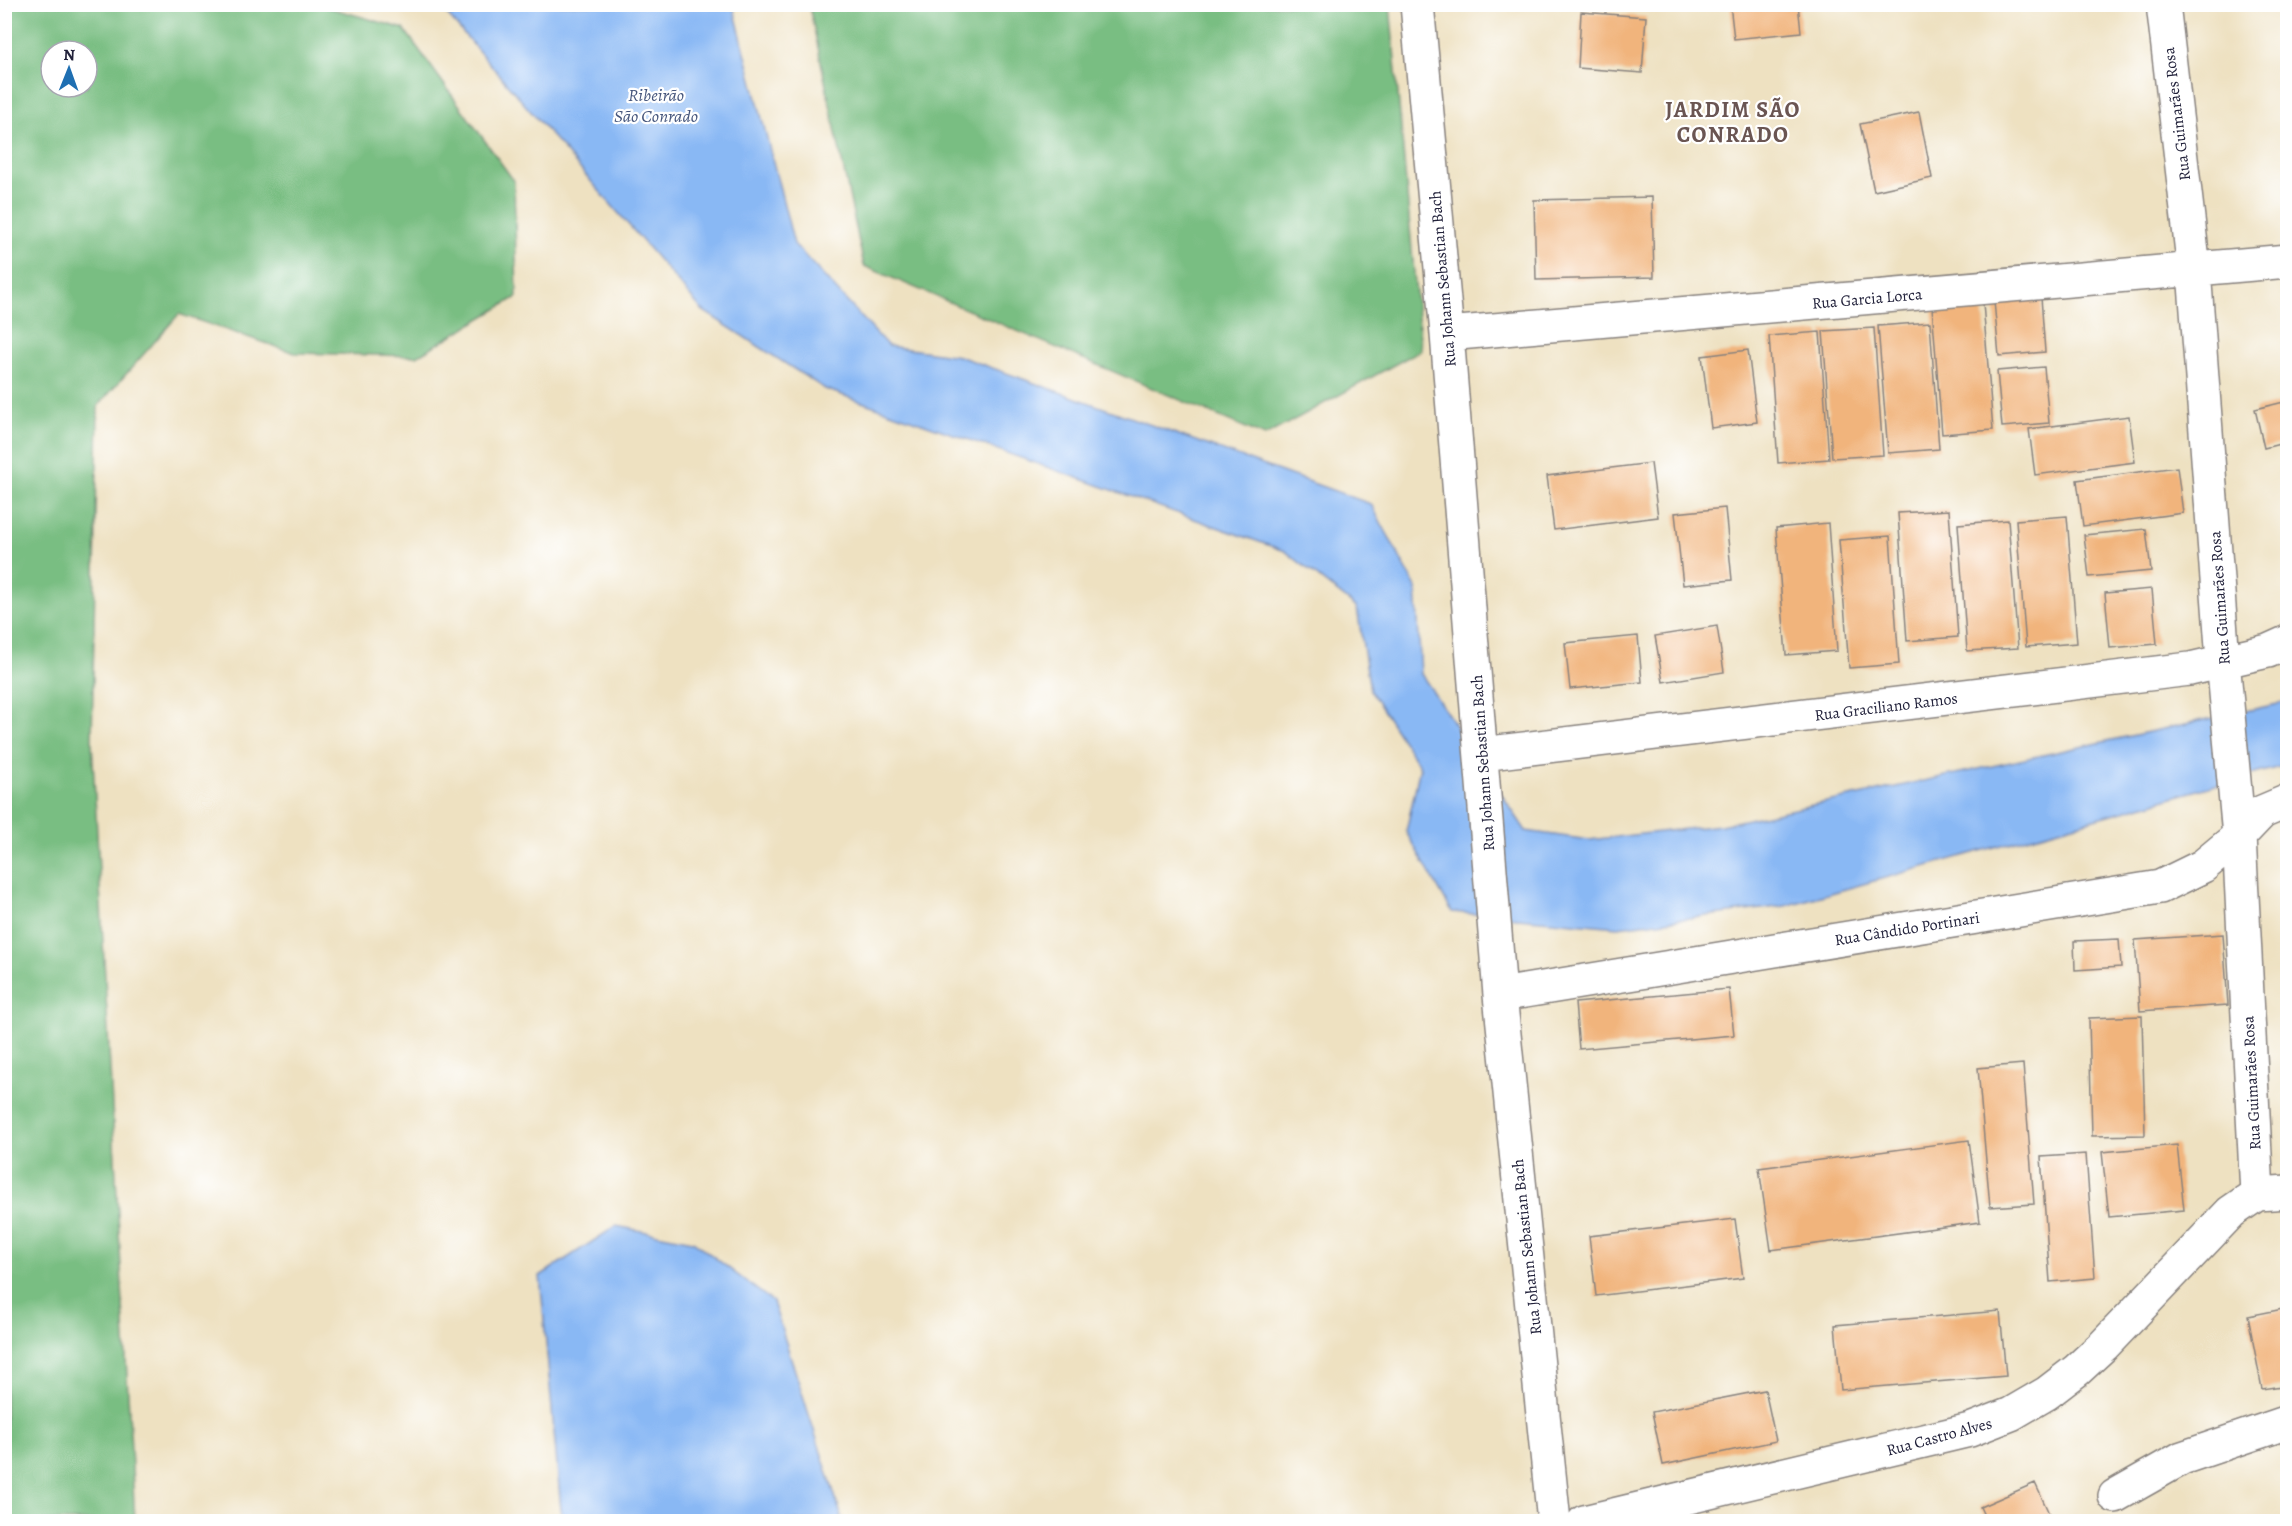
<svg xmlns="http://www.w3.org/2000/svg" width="2292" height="1526" font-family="Alegreya,serif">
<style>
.forest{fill:#79be82;stroke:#4e705e;stroke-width:1.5;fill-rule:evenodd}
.water{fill:#89b8f4;stroke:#566d98;stroke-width:1.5}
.building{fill:#f1b47c}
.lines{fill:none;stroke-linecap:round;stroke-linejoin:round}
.minor-casing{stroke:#88827e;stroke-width:36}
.minor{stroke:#fff;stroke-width:33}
.labels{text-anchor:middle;stroke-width:4.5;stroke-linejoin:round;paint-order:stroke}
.street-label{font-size:16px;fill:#22223b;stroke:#fff}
.water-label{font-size:18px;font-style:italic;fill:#46567c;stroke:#fff}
.district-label{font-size:22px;font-weight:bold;letter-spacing:1.5px;fill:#6a5552;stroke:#fff}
</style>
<rect width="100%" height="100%" fill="#fff"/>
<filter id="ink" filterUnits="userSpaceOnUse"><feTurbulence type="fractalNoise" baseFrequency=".0167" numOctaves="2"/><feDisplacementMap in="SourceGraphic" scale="12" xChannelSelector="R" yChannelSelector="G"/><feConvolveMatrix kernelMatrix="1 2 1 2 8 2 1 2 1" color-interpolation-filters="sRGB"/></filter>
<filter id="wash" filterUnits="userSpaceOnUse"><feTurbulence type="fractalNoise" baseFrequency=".008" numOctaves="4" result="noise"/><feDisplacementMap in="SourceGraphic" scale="24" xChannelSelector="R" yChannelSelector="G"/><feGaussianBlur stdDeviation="1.35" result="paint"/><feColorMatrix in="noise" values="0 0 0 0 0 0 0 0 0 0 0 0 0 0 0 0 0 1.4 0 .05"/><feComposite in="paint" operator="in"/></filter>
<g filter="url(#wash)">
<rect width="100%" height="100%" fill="#eee1c1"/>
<path class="forest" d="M5 4 320 5 404 29 514 181 517 297 417 356 295 353 179 314 98 406 92 742 135 1521H5ZM51 51H87V87H51Z
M809 5H1390L1421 350 1265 436 864 266Z"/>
<path class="water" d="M439 5H733L794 244 888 346 959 356 1371 504 1416 587 1421 674 1526 831 1589 840 1721 825 2287 702V765L1785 906 1618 927 1452 912 1406 832 1420 767 1370 690 1357 608 1285 551 825 389 702 310Z
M616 1226 693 1241 773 1302 843 1521H562L540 1276Z"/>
<g id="blocks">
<path class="building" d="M1730 4H1798L1801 32 1734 39Z
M1581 12 1646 17 1642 73 1578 68Z
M1919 112 1932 178 1874 191 1860 124Z
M1652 197 1654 277 1536 280 1534 200Z
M2041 297 2045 352 1999 356 1994 301Z
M1983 303 1993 430 1942 434 1932 307Z
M1930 322 1939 449 1888 453 1878 326Z
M1874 328 1883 455 1832 458 1823 331Z
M1820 332 1829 459 1778 463 1769 336Z
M1748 350 1757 422 1711 428 1702 356Z
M2044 367 2049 423 2002 427 1997 371Z
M2288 401V442L2264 448 2255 409Z
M2129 416 2135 462 2035 475 2029 429Z
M1651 463 1658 517 1554 530 1547 476Z
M2177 467 2183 513 2083 526 2077 480Z
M1725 508 1732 580 1683 585 1675 513Z
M1949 510 1958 637 1907 641 1898 513Z
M2067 516 2077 643 2026 647 2016 520Z
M2008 520 2018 648 1967 651 1958 524Z
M1828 523 1837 651 1786 655 1776 528Z
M2146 529 2151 571 2089 577 2084 535Z
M1890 536 1899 664 1849 668 1839 540Z
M2152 589 2157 644 2110 648 2105 593Z
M1717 626 1724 672 1663 682 1655 636Z
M1638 636 1642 682 1570 689 1565 643Z
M2223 934 2228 1005 2140 1011 2135 940Z
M2119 939 2121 967 2075 970 2074 941Z
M1729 989 1734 1035 1579 1049 1575 1003Z
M2142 1016 2145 1135 2092 1136 2089 1018Z
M2023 1064 2034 1204 1990 1207 1978 1068Z
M1969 1140 1980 1222 1771 1250 1759 1168Z
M2177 1145 2184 1210 2109 1217 2102 1152Z
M2086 1154 2095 1278 2050 1282 2041 1157Z
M1735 1219 1743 1278 1596 1296 1589 1236Z
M2288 1308V1385L2262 1389 2248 1316Z
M2000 1311 2006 1376 1841 1390 1835 1325Z
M1765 1390 1776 1441 1663 1465 1652 1412Z
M2035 1483 2053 1522H1987L1980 1507Z"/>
</g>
</g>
<g filter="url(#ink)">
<use href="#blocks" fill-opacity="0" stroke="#88827e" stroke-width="1.5"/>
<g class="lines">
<g class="minor-casing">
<path id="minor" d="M1417 4 1447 334 1500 995 1554 1522
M2163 4 2194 270 2223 660 2239 836 2257 1194
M1447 334 2288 261
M1481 754 2190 669 2268 651 2288 642
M1500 995 2160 887 2203 866 2239 836 2262 812 2288 801
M2115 1496 2182 1458 2288 1422
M1584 1522 1970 1430 2011 1414 2047 1393 2077 1370 2103 1346 2231 1212 2257 1194 2288 1192"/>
</g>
<use href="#minor" class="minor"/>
</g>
</g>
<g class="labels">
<g class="street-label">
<text transform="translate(2176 114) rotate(-97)" y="6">Rua Guimarães Rosa</text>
<text transform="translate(1442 279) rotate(-95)" y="6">Rua Johann Sebastian Bach</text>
<text transform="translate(1867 298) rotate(-5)" y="6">Rua Garcia Lorca</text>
<text transform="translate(2219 598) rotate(-94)" y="6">Rua Guimarães Rosa</text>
<text transform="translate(1886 706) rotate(-7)" y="6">Rua Graciliano Ramos</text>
<text transform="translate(1482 763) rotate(-94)" y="6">Rua Johann Sebastian Bach</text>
<text transform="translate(1907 928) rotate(-9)" y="6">Rua Cândido Portinari</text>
<text transform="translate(2251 1083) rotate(-93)" y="6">Rua Guimarães Rosa</text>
<text transform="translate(1526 1247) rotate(-96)" y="6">Rua Johann Sebastian Bach</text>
<text transform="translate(1939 1436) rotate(-15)" y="6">Rua Castro Alves</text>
</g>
<g class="water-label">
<text x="656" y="101">Ribeirão<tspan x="656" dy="21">São Conrado</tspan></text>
</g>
<g class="district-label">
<text x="1733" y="117">JARDIM SÃO<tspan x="1733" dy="25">CONRADO</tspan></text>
</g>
</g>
<rect width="2292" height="1526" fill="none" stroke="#fff" stroke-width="24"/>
<g transform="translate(69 69) rotate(1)"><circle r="28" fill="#ffffff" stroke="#a7a7b1" stroke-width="1.5"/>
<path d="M0-4.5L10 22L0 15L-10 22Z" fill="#1f6fb2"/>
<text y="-9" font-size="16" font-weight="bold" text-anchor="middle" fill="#22223b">N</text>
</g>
</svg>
